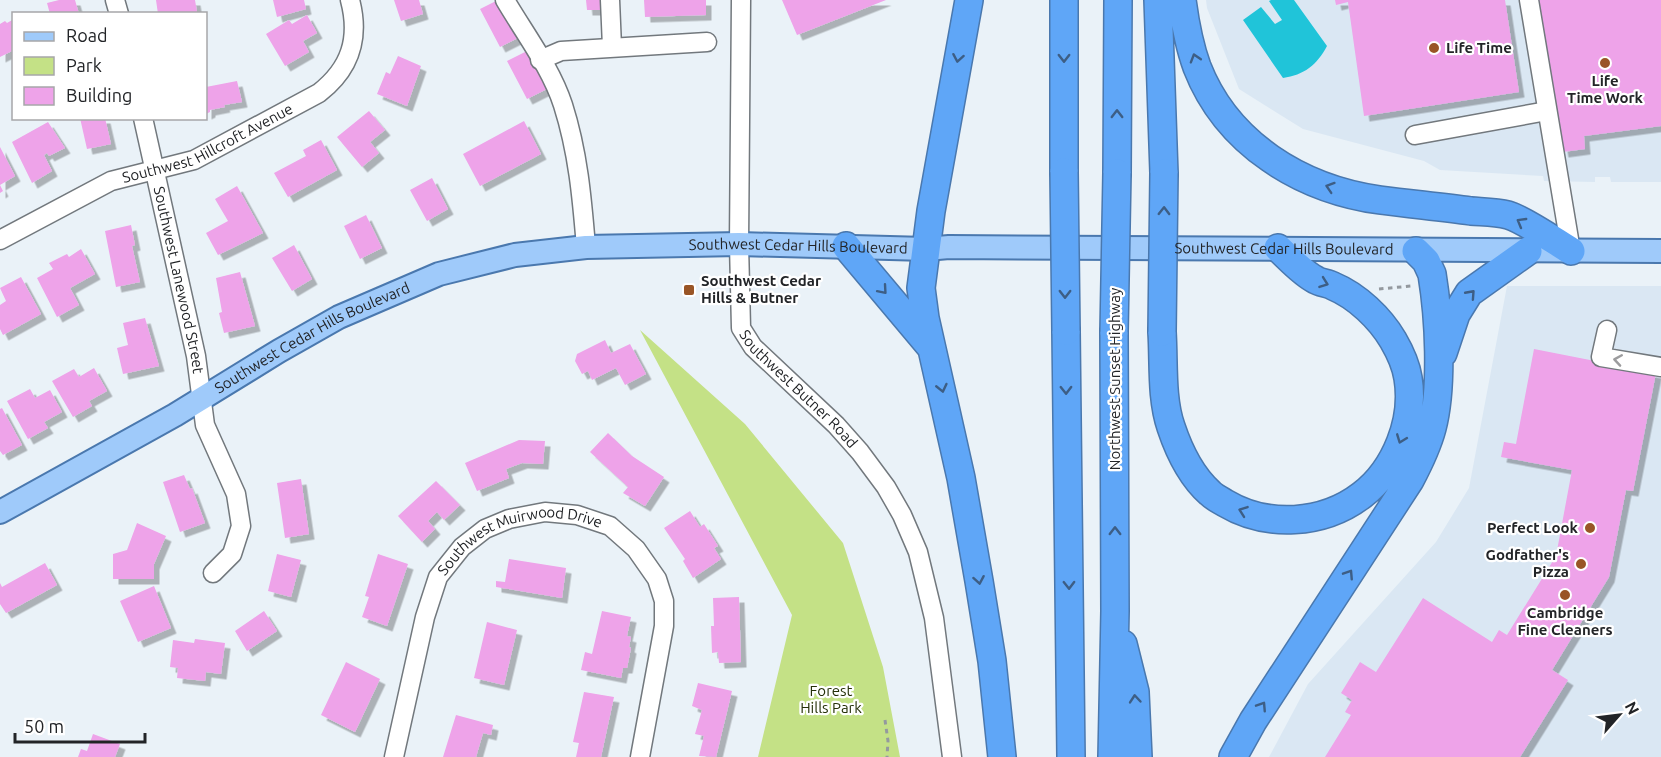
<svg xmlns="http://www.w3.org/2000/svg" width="1661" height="757" font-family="Ubuntu,sans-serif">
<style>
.built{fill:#dae7f3}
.green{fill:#c4e186}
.water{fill:#20c4d9}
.building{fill:#eea3e9;filter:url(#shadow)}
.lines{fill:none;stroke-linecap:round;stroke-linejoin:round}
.minor-casing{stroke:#72787d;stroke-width:21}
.major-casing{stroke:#4a78ae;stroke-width:26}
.highway-casing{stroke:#4a78ae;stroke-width:30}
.path{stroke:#94999e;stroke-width:3;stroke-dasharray:4.5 4.5;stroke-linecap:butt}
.minor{stroke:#fff;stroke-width:18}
.major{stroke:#9fcafa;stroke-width:22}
.highway{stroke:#5fa6f7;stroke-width:27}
.highway-bridge-casing{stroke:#4a78ae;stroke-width:30;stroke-linecap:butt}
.highway-bridge{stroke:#5fa6f7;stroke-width:27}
.oneway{stroke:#3d5e85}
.oneway2{stroke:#9c9c9e}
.poi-dot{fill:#995526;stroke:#fff;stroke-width:2}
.labels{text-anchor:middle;stroke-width:4.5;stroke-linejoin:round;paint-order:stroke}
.poi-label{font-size:15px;font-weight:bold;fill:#222427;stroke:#fff;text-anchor:start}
.street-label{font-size:15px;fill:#222427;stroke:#fff}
.park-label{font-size:15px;fill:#263109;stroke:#fff}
</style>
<defs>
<filter id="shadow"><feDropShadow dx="5.5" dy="5.5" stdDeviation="0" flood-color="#0004"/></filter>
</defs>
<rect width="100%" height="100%" fill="#eaf2f8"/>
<path class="built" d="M1206 0H1661V182H1611L1610 177H1595V182L1544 181 1543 176 1440 170 1424 161 1303 129 1239 89 1207 8Z
M1507 286H1661V757H1269L1308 684 1436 542 1469 488Z"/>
<path class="green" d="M640 330 745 424 843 543 883 667 900 757H758L792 615Z"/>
<path class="water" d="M1271 0H1294L1327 46C1317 65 1304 75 1283 78L1243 20 1261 7 1275 24 1282 20 1269 1Z"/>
<path class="building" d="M59 0H75L79 14H50L47 3Z
M156 0H195L197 12 158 14Z
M273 0H304L306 9 277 17Z
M394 0H419L423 14 401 21Z
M498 0 518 38 500 47 480 9Z
M586 0H601V10H587Z
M644 0H706V15L645 17Z
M782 0H886L797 35Z
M1335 0H1505L1519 92 1364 116 1348 2 1336 5Z
M1539 0H1661V126L1584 136 1585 149 1563 152Z
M307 15 317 33 303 41 309 52 285 66 266 34 289 20 292 24Z
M14 19V50L0 57V24L5 21 7 23Z
M527 51 547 89 527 99 507 61Z
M398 56 421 66 407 106 377 94 386 72 390 74Z
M237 81 242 102 224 105 225 107 210 110V112L206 114V87Z
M369 111 385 130 370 142 379 153 362 167 337 137Z
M80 118H105L111 144 87 149Z
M524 121 541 154 480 186 463 154Z
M48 122 65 148 49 156 47 153 44 155 52 171 32 183 12 142Z
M321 140 337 170 288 197 274 173 306 156 303 150Z
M0 147 15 176 0 185 3 191 0 193Z
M432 178 448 209 427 221 410 190Z
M237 186 263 233 218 255 206 233 228 221 215 199Z
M366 215 382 248 360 259 344 226Z
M131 225 135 245 132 246 140 282 116 287 105 231Z
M294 245 312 279 292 291 272 258Z
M81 249 95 274 70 288 79 305 57 317 37 278 53 269 49 263 67 254 69 257Z
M240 272 255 326 224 333 219 313 222 312 216 278Z
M21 277 41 314 3 335 0 329V305L6 301 0 288Z
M145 318 159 366 123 374 117 348 128 345 123 323Z
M605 340 611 353 630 344 646 374 625 385 616 368 592 380 588 371 582 374 575 361 577 354Z
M1534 349 1656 373 1633 491 1626 490 1609 577 1552 670 1568 680 1520 757H1325L1351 715 1345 712 1352 700 1341 693 1360 662 1376 672 1423 598 1492 642 1499 630 1507 635 1556 556 1572 470 1501 457 1504 442 1516 444Z
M94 368 107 391 89 401 92 406 73 417 52 381 74 369 79 377Z
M30 389 35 398 50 390 62 412 44 422 48 428 28 439 7 401Z
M2 408 22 445 3 455 0 451V409Z
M608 433 632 456 664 477 645 506 623 493 628 487 590 452Z
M519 440 545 441 543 464 522 463 506 469 509 478 477 491 465 463Z
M184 475 190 489 192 488 205 523 180 532 163 482Z
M301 479 309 534 285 538 277 483Z
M436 481 460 505 444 520 437 512 428 521 435 529 422 542 398 516Z
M690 511 700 527 704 524 718 546 714 548 721 559 693 578 683 561 685 559 664 528Z
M137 523 166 536 154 564V579H113V554L127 550Z
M277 554 301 560 291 597 268 591Z
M378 554 408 564 387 626 362 617 369 597 365 596Z
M509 559 566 568 562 598 496 587V581L505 582Z
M45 563 57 585 6 613 0 604V583L2 587Z
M154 586 171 628 138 642 120 601Z
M739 597 741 662 719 663 718 652 712 653 711 626H714L713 598Z
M264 611 277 631 247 651 235 631Z
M602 611 631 617 627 636 631 637 629 647 631 648 627 668H623L621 678 581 670 585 652 592 654Z
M487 622 517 630 504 685 474 678Z
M195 639 225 643 221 674 206 672 205 681 177 678 178 668 170 667 173 640 194 643Z
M346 662 380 679 355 732 321 715Z
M698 683 732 691 716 757 699 756 704 736 695 734 702 710 692 706Z
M584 692 614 697 601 757H576L579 743 573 742Z
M456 715 493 725 491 735 483 733 476 757H443Z
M93 734 120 744 115 757H78L81 749 87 751Z"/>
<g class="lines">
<g class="minor-casing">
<g id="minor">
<path d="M115 0 119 14"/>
<path d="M505 0C525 34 551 68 563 105 578 152 582 198 586 247"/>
<path d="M610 0 612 47"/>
<path id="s1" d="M741 0 739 244 741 328 753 347 836 425 860 452 886 487 902 515 918 552 934 618 952 757"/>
<path d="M1529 0 1571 251"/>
<path d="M540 60 561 51 707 42"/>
<path id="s2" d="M143 118 196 356 205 425 236 494 241 526 232 554 213 573"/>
<path d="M1415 135 1547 111"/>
<path id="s3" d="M0 240 111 181 194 160 319 93C351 68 360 38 350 0"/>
<path d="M1607 330 1601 357 1661 367"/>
<path id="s4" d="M394 757 425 617 438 577 462 547 485 529 509 519 545 512 577 515 610 526 636 549 657 579 664 601V626L640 757"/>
</g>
</g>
<g class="major-casing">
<g id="major">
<path id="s5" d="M0 512 175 415 279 351 339 317 439 274 515 255 586 247 739 244 926 249 949 247 1661 251"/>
</g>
</g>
<g class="highway-casing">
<path id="highway" d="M969 0 931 211 921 288 925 318 961 478 979 581 992 661 1002 757
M1064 0V172
M1158 0 1164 173
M1182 0C1185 23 1189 45 1197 67 1227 144 1301 189 1380 200 1411 204 1441 207 1471 211 1483 212 1496 212 1508 215 1523 219 1556 242 1571 251
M1117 173 1118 0
M846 246 930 346
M1066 331 1071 757
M1162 332C1164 363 1161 398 1171 427 1179 451 1191 476 1210 493 1214 497 1220 500 1225 503 1267 528 1323 525 1362 495 1396 469 1415 420 1408 378 1406 365 1400 352 1393 340 1380 318 1357 296 1333 286 1328 283 1321 283 1316 280 1302 273 1289 258 1278 248
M1443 353 1456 314 1469 293 1528 251
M1123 644 1135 692 1138 757
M1112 757 1115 611 1114 332
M1233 757 1253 721 1410 480C1419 463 1427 447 1432 428 1443 386 1439 317 1432 274L1426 261 1416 251"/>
</g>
<path class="path" d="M1379 289 1411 286
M885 720 888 741 887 757"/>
<use href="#minor" class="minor"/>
<use href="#major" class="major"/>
<use href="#highway" class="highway"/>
<g class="highway-bridge-casing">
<path id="highway-bridge" d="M1064 172 1066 331
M1114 332 1117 173
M1162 332 1164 173"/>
</g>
<use href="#highway-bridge" class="highway-bridge"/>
</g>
<defs><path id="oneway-chevron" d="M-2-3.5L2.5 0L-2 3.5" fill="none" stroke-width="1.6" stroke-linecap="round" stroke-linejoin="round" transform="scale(1.5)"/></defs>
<g class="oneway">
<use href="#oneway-chevron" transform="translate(958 58) rotate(100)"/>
<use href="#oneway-chevron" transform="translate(1064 58) rotate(90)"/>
<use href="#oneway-chevron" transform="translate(1195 58) rotate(-107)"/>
<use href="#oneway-chevron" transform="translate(1117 114) rotate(-90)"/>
<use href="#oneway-chevron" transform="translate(1330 187) rotate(-162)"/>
<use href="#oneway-chevron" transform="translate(1164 211) rotate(-89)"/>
<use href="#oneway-chevron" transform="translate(1521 222) rotate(-150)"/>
<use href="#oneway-chevron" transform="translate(1324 283) rotate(20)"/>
<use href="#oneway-chevron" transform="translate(883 290) rotate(49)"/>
<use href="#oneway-chevron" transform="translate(1065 294) rotate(90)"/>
<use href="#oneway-chevron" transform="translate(1471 294) rotate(-48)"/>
<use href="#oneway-chevron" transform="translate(942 388) rotate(77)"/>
<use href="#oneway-chevron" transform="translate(1066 390) rotate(89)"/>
<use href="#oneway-chevron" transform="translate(1401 439) rotate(111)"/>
<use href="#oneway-chevron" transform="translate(1243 511) rotate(-160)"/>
<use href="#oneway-chevron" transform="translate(1115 531) rotate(-90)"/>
<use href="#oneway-chevron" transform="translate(1349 574) rotate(-57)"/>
<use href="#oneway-chevron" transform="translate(979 580) rotate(80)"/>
<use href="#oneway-chevron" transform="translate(1069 585) rotate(89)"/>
<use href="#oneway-chevron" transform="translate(1135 699) rotate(-95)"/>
<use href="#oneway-chevron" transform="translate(1262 706) rotate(-57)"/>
</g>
<use class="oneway2" href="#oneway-chevron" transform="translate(1618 360) rotate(-171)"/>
<g class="poi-dot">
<circle cx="1434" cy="48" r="6"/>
<circle cx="1605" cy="63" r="6"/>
<rect x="683" y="284" width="12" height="12" rx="3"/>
<circle cx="1590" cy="528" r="6"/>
<circle cx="1581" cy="564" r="6"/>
<circle cx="1565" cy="595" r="6"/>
</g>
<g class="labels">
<g class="poi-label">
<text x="1446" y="53">Life Time</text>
<text x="1605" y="86" text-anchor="middle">Life<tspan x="1605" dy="17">Time Work</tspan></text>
<text x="701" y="286">Southwest Cedar<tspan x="701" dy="17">Hills &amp; Butner</tspan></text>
<text x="1578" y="533" text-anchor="end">Perfect Look</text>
<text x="1569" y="560" text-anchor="end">Godfather's<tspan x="1569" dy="17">Pizza</tspan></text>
<text x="1565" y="618" text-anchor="middle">Cambridge<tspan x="1565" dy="17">Fine Cleaners</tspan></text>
</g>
<g class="street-label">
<text dy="5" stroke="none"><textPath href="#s3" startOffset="230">Southwest Hillcroft Avenue</textPath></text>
<text dy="5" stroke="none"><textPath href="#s5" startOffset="862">Southwest Cedar Hills Boulevard</textPath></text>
<text dy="5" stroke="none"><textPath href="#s5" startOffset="1348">Southwest Cedar Hills Boulevard</textPath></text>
<text dy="5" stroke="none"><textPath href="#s2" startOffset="166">Southwest Lanewood Street</textPath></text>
<text dy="5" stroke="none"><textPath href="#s5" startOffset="358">Southwest Cedar Hills Boulevard</textPath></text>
<text transform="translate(1115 379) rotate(-90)" y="5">Northwest Sunset Highway</text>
<text dy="5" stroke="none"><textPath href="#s1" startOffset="412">Southwest Butner Road</textPath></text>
<text dy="5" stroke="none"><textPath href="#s4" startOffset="282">Southwest Muirwood Drive</textPath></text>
</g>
<g class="park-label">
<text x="831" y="696">Forest<tspan x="831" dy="17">Hills Park</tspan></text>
</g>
</g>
<rect x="12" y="12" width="195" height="108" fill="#ffffff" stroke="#a7a7a9" stroke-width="1.5"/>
<rect x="24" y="32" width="30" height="9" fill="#9fcafa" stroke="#a7a7a9" stroke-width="1.5"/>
<text x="66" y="42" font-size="18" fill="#222427">Road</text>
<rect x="24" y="57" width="30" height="18" fill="#c4e186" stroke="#a7a7a9" stroke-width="1.5"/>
<text x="66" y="72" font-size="18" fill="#222427">Park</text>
<rect x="24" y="87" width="30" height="18" fill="#eea3e9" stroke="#a7a7a9" stroke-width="1.5"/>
<text x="66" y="102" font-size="18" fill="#222427">Building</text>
<g transform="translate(1619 715) rotate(62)" stroke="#ffffff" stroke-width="4.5" paint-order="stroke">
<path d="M0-4.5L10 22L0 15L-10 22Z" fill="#222427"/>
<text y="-9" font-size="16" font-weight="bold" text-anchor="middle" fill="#222427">N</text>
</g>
<path d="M15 733v9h130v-9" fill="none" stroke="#222427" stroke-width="3"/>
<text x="24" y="733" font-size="18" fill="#222427" stroke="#ffffff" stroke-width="4.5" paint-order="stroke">50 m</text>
</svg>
